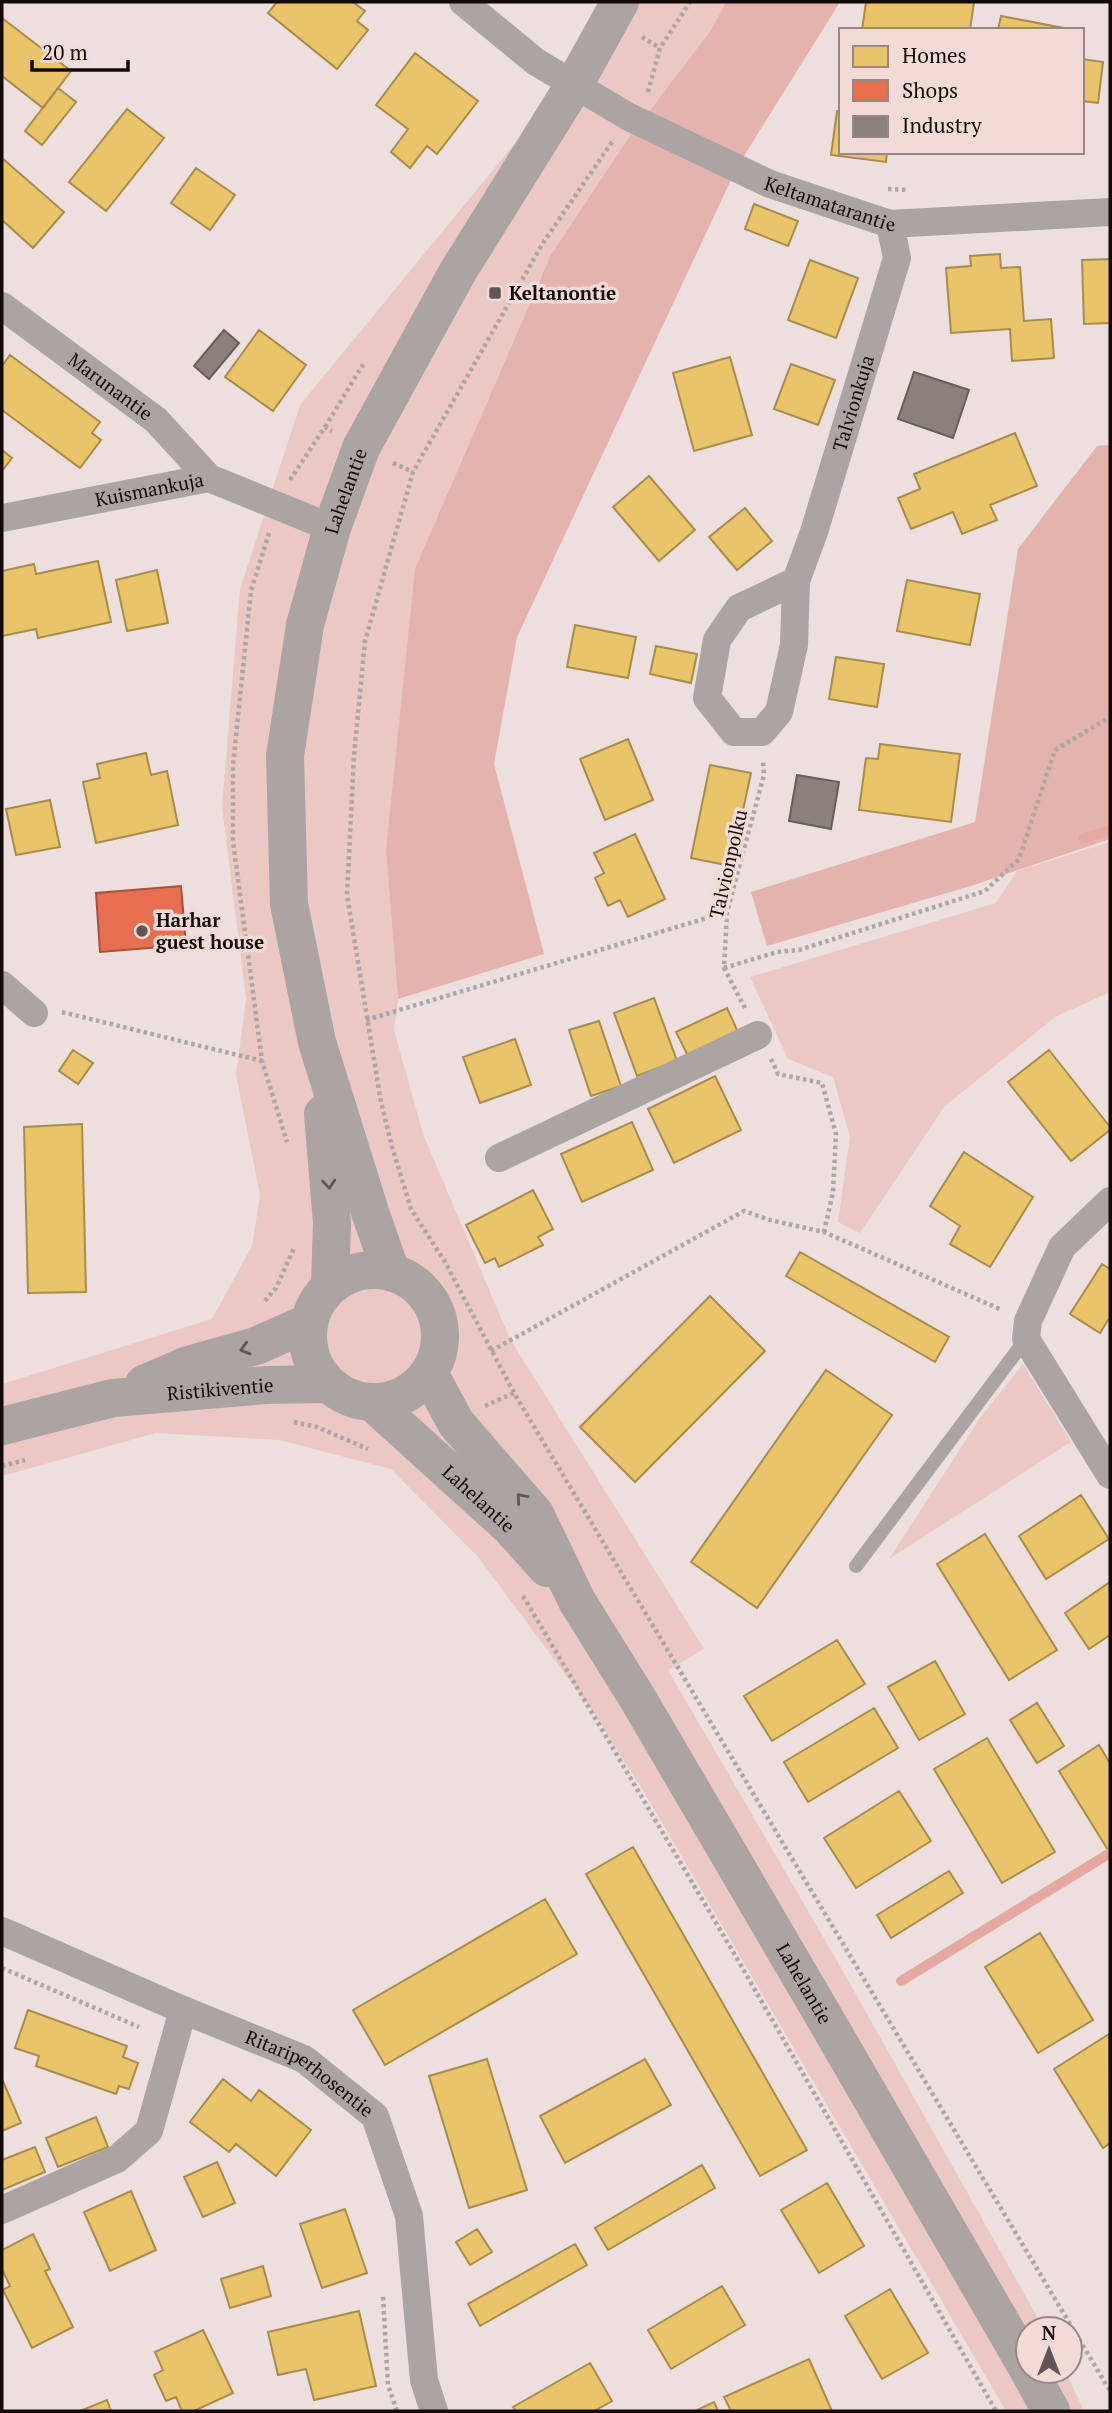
<svg xmlns="http://www.w3.org/2000/svg" width="1112" height="2413" font-family="'PT Serif',serif">
<style>
.green{fill:#ebc8c4}
.forest{fill:#e5b3ad}
.homes{fill:#e9c46a;stroke:#a98c4d;stroke-width:2}
.shops{fill:#e76f51;stroke:#a7513c;stroke-width:2}
.industry{fill:#8a817c;stroke:#665e5a;stroke-width:2}
.lines{fill:none;stroke-linecap:round;stroke-linejoin:round}
.stream{stroke:#e5a9a2;stroke-width:10}
.path{stroke:#aca6a5;stroke-width:4.5;stroke-dasharray:3.5 3.5;stroke-linecap:butt}
.lane{stroke:#aba4a4;stroke-width:14}
.street{stroke:#aba4a4;stroke-width:28}
.secondary{stroke:#aba4a2;stroke-width:38}
.oneway{stroke:#5f5856}
.poi-dot{fill:#5f5554;stroke:#f2dad7;stroke-width:2.5}
.labels{text-anchor:middle;stroke-width:7;stroke-linejoin:round;paint-order:stroke}
.street-label{font-size:19px;fill:#130b0a;stroke:#f2dad7}
.poi-label{font-size:19px;font-weight:bold;fill:#130b0a;stroke:#f2dad7;text-anchor:start}
</style>
<rect width="100%" height="100%" fill="#ecdfdd"/>
<path class="green" d="M610 2H726L711 30 628 139 386 850 398 999 394 1030 423 1134 510 1339 704 1649 668 1670 840 1966 1044 2329H1028V2371H1065L1084 2411H1006L647 1797 594 1713 478 1557 391 1469 279 1440 156 1433 2 1476V1384L212 1319 252 1246 260 1195 236 1075 246 999 222 807 240 589 300 405 557 92Z
M1110 842V992L1055 1017 944 1107 860 1233 838 1222 850 1137 833 1077 788 1059 750 977 996 903 1017 871Z
M1023 1364 1071 1442 889 1559 980 1418Z"/>
<path class="forest" d="M726 2H840L737 167 517 637 494 764 544 954 398 999 386 850 415 569 551 255 628 139 711 30Z
M1110 445V839L974 885 767 946 751 892 975 822 1018 549 1097 446Z"/>
<path class="homes" d="M277 2H353L365 11 357 21 368 30 337 69 268 13Z
M866 2H974L970 30H862Z
M1001 16 1064 28 1063 30H998Z
M2 18 71 71 43 108 2 76Z
M415 53 478 101 437 154 427 146 410 168 391 152 408 129 376 105Z
M1082 59 1103 62 1098 103 1082 101Z
M58 88 76 102 42 145 25 131Z
M127 109 164 138 106 211 69 182Z
M837 111H841V152H887L886 162 831 155Z
M2 158 64 212 33 248 2 220Z
M196 168 235 195 210 230 171 203Z
M754 204 798 221 788 246 745 229Z
M1000 254 1001 268 1020 267 1024 321 1051 319 1054 358 1012 361 1010 329 951 333 946 268 971 266 970 256Z
M1110 259V323L1084 324 1082 260Z
M810 260 858 278 836 338 788 320Z
M259 330 306 365 273 411 225 377Z
M10 355 100 422 92 433 101 440 80 468 2 410V366Z
M730 357 752 435 694 451 673 373Z
M791 364 835 380 818 425 774 409Z
M1015 433 1037 486 990 505 997 520 962 534 953 512 911 529 898 498 920 489 914 474Z
M2 450 12 458 2 471Z
M649 476 695 530 659 561 613 507Z
M745 508 772 541 737 570 709 537Z
M98 561 111 622 38 638 36 629 2 636V571L34 564 36 574Z
M157 570 168 623 127 631 116 580Z
M907 580 980 594 970 645 897 631Z
M575 625 636 637 628 678 567 667Z
M656 646 697 654 691 683 650 674Z
M836 657 884 664 877 707 829 699Z
M628 739 653 800 605 820 580 759Z
M880 744 960 754 951 822 859 810 866 758 878 759Z
M146 753 151 775 167 771 178 825 96 843 83 782 100 778 97 764Z
M710 765 751 773 731 866 691 858Z
M50 800 60 847 16 855 6 809Z
M635 834 665 899 628 917 620 900 608 906 595 878 604 873 594 853Z
M654 998 677 1061 637 1076 614 1013Z
M727 1008 738 1032 688 1056 676 1032Z
M599 1021 621 1086 591 1096 569 1030Z
M515 1039 531 1085 480 1103 463 1057Z
M73 1050 93 1063 78 1084 59 1071Z
M1049 1050 1110 1127V1130L1071 1161 1008 1082Z
M715 1076 741 1130 674 1163 648 1109Z
M632 1122 653 1170 582 1202 561 1154Z
M82 1124 86 1292 28 1293 24 1127Z
M964 1152 1033 1197 990 1267 950 1244 960 1226 930 1206Z
M533 1190 553 1229 538 1237 543 1245 499 1267 495 1258 485 1263 466 1225Z
M800 1252 949 1337 935 1362 786 1276Z
M1102 1264 1110 1269V1322L1108 1320 1100 1333 1070 1314Z
M710 1296 765 1351 635 1482 580 1427Z
M826 1370 892 1415 757 1608 691 1562Z
M1081 1495 1109 1539 1046 1579 1019 1536Z
M985 1534 1057 1650 1009 1680 937 1564Z
M1110 1582V1635L1089 1649 1065 1613Z
M837 1640 865 1684 772 1741 744 1696Z
M935 1661 965 1714 919 1740 888 1687Z
M1037 1703 1064 1746 1037 1763 1010 1720Z
M874 1708 898 1748 808 1802 784 1762Z
M987 1738 1055 1852 1002 1883 934 1769Z
M1099 1745 1110 1763V1848L1108 1850 1059 1771Z
M899 1791 931 1841 856 1888 824 1838Z
M633 1847 807 2150 760 2176 586 1874Z
M949 1871 963 1893 891 1938 877 1915Z
M545 1899 577 1954 385 2065 353 2010Z
M1040 1933 1093 2020 1038 2053 985 1967Z
M28 2010 127 2046 123 2057 138 2063 129 2089 119 2086 116 2094 36 2066 39 2056 15 2048Z
M1109 2034 1110 2143 1103 2148 1054 2069Z
M487 2059 527 2190 469 2208 429 2076Z
M645 2059 671 2105 565 2163 540 2116Z
M2 2079 21 2123 2 2131Z
M223 2079 251 2101 259 2090 311 2130 276 2176 236 2144 229 2152 190 2122Z
M96 2117 108 2147 58 2167 46 2138Z
M35 2147 45 2172 2 2190V2160Z
M217 2162 235 2203 203 2217 184 2177Z
M702 2165 715 2188 608 2250 595 2228Z
M827 2183 864 2246 819 2273 781 2210Z
M131 2191 156 2250 110 2271 84 2212Z
M345 2209 367 2273 322 2288 300 2224Z
M477 2229 492 2252 470 2265 456 2242Z
M33 2234 50 2269 45 2271 73 2327 32 2348 3 2290 10 2286 2 2269V2250Z
M575 2244 587 2265 480 2326 468 2304Z
M263 2266 271 2296 230 2308 221 2279Z
M722 2286 745 2325 671 2369 648 2330Z
M890 2289 928 2353 882 2379 845 2316Z
M359 2311 376 2386 314 2400 306 2369 278 2375 268 2332Z
M203 2330 233 2393 194 2411H182L176 2397 166 2401 154 2375 163 2370 155 2352Z
M809 2359 832 2411H731L724 2397Z
M590 2363 612 2401 594 2411H516L513 2407Z
M107 2400 111 2411H80Z
M714 2402 718 2411H695Z"/>
<path class="shops" d="M181 886 186 945 100 952 96 893Z"/>
<path class="industry" d="M224 330 239 343 209 379 194 366Z
M914 372 969 390 953 438 898 419Z
M797 775 839 782 831 829 789 821Z"/>
<g class="lines">
<path class="stream" d="M1083 838 1110 830
M901 1981 1110 1853"/>
<path class="path" d="M642 37 660 48
M648 92 660 48 690 2
M612 142 543 243 413 472 365 641 354 756 347 895 381 1102 392 1147 411 1209 445 1262 514 1393 1110 2391
M888 189 908 190
M325 427 364 363
M393 463 413 472
M290 480 325 427 332 431
M269 533 251 591 233 765V841L262 1061 287 1142
M724 968 777 952 799 950 985 891 1019 859 1055 750 1110 717
M745 1008 724 968 727 912 764 775 763 761
M62 1012 262 1061
M366 1020 727 912
M771 1059 778 1074 822 1083 836 1134 833 1192 824 1232
M265 1301 276 1288 294 1248
M491 1351 744 1211 770 1220 824 1232 1002 1310
M485 1406 514 1393
M294 1422 317 1427 368 1449
M2 1466 25 1460
M523 1596 735 1955 996 2411
M2 1968 139 2027
M383 2297 388 2385 397 2411"/>
<path class="lane" d="M856 1566 1026 1339"/>
<g class="street">
<path id="s1" d="M463 2 536 62 629 117 770 184 890 224 1110 212"/>
<path id="s2" d="M2 306 156 420 209 478"/>
<path id="s3" d="M2 518 209 478 332 528"/>
<path id="s4" d="M796 581 794 645 779 712 762 732H734L707 698 717 640 739 608 796 581 814 532 897 258 890 224"/>
<path d="M2 985 34 1013"/>
<path d="M499 1158 758 1035"/>
<path d="M1110 1201 1062 1247 1028 1321 1026 1339 1110 1475"/>
<path id="s5" d="M2 1931 183 2010 304 2059 375 2116 409 2216 424 2380 434 2411"/>
<path d="M2 2210 117 2159 149 2131 183 2010"/>
</g>
<g class="secondary">
<path d="M323 1114 332 1223 330 1285"/>
<circle cx="374" cy="1336" r="66"/>
<path id="s6" d="M391 1272 371 1215 317 1042 289 904 285 756 305 625 332 528 361 448 457 273 574 85 620 2"/>
<path id="s7" d="M429 1373 456 1423 535 1514 577 1601 638 1699 823 2015 1028 2369"/>
<path d="M144 1384 188 1365 256 1346 308 1323"/>
<path id="s8" d="M372 1402 510 1527 547 1568"/>
<path id="s9" d="M2 1426 113 1398 266 1385 327 1384"/>
<path d="M1029 2371 1051 2411"/>
</g>
</g>
<defs><path id="oneway-chevron" d="M-2-3.5L2.5 0L-2 3.5" fill="none" stroke-width="1.6" stroke-linecap="round" stroke-linejoin="round" transform="scale(1.75)"/></defs>
<g class="oneway">
<use href="#oneway-chevron" transform="translate(329 1184) rotate(85)"/>
<use href="#oneway-chevron" transform="translate(245 1349) rotate(164)"/>
<use href="#oneway-chevron" transform="translate(521 1498) rotate(-131)"/>
</g>
<g class="poi-dot">
<rect x="488" y="286" width="14" height="14" rx="3.5"/>
<circle cx="142" cy="931" r="7"/>
</g>
<g class="labels">
<g class="street-label">
<text dy="7" stroke="none"><textPath href="#s1" startOffset="422">Keltamatarantie</textPath></text>
<text dy="7" stroke="none"><textPath href="#s2" startOffset="135">Marunantie</textPath></text>
<text dy="7" stroke="none"><textPath href="#s4" startOffset="578">Talvionkuja</textPath></text>
<text dy="7" stroke="none"><textPath href="#s3" startOffset="150">Kuismankuja</textPath></text>
<text dy="7" stroke="none"><textPath href="#s6" startOffset="803">Lahelantie</textPath></text>
<text transform="translate(728 864) rotate(-77)" y="7">Talvionpolku</text>
<text dy="7" stroke="none"><textPath href="#s9" startOffset="222">Ristikiventie</textPath></text>
<text dy="7" stroke="none"><textPath href="#s8" startOffset="144">Lahelantie</textPath></text>
<text dy="7" stroke="none"><textPath href="#s7" startOffset="719">Lahelantie</textPath></text>
<text dy="7" stroke="none"><textPath href="#s5" startOffset="340">Ritariperhosentie</textPath></text>
</g>
<g class="poi-label">
<text x="509" y="300">Keltanontie</text>
<text x="156" y="927">Harhar<tspan x="156" dy="22">guest house</tspan></text>
</g>
</g>
<rect width="1112" height="2413" fill="none" stroke="#130b0a" stroke-width="7"/>
<rect x="839" y="28" width="245" height="126" fill="#f2dad7" stroke="#998785" stroke-width="2"/>
<rect x="853" y="46" width="35" height="21" fill="#e9c46a" stroke="#998785" stroke-width="2"/>
<text x="902" y="63" font-size="21" fill="#130b0a">Homes</text>
<rect x="853" y="80" width="35" height="21" fill="#e76f51" stroke="#998785" stroke-width="2"/>
<text x="902" y="98" font-size="21" fill="#130b0a">Shops</text>
<rect x="853" y="116" width="35" height="21" fill="#8a817c" stroke="#998785" stroke-width="2"/>
<text x="902" y="133" font-size="21" fill="#130b0a">Industry</text>
<g transform="translate(1049 2350)"><circle r="33" fill="#f2dad7" stroke="#998785" stroke-width="2"/>
<path d="M0-5L12 26L0 18L-12 26Z" fill="#5f5554"/>
<text y="-10" font-size="19" font-weight="bold" text-anchor="middle" fill="#130b0a">N</text>
</g>
<path d="M32 60v10h96v-10" fill="none" stroke="#130b0a" stroke-width="3.5"/>
<text x="42" y="60" font-size="21" fill="#130b0a" stroke="#f2dad7" stroke-width="5" paint-order="stroke">20 m</text>
</svg>
